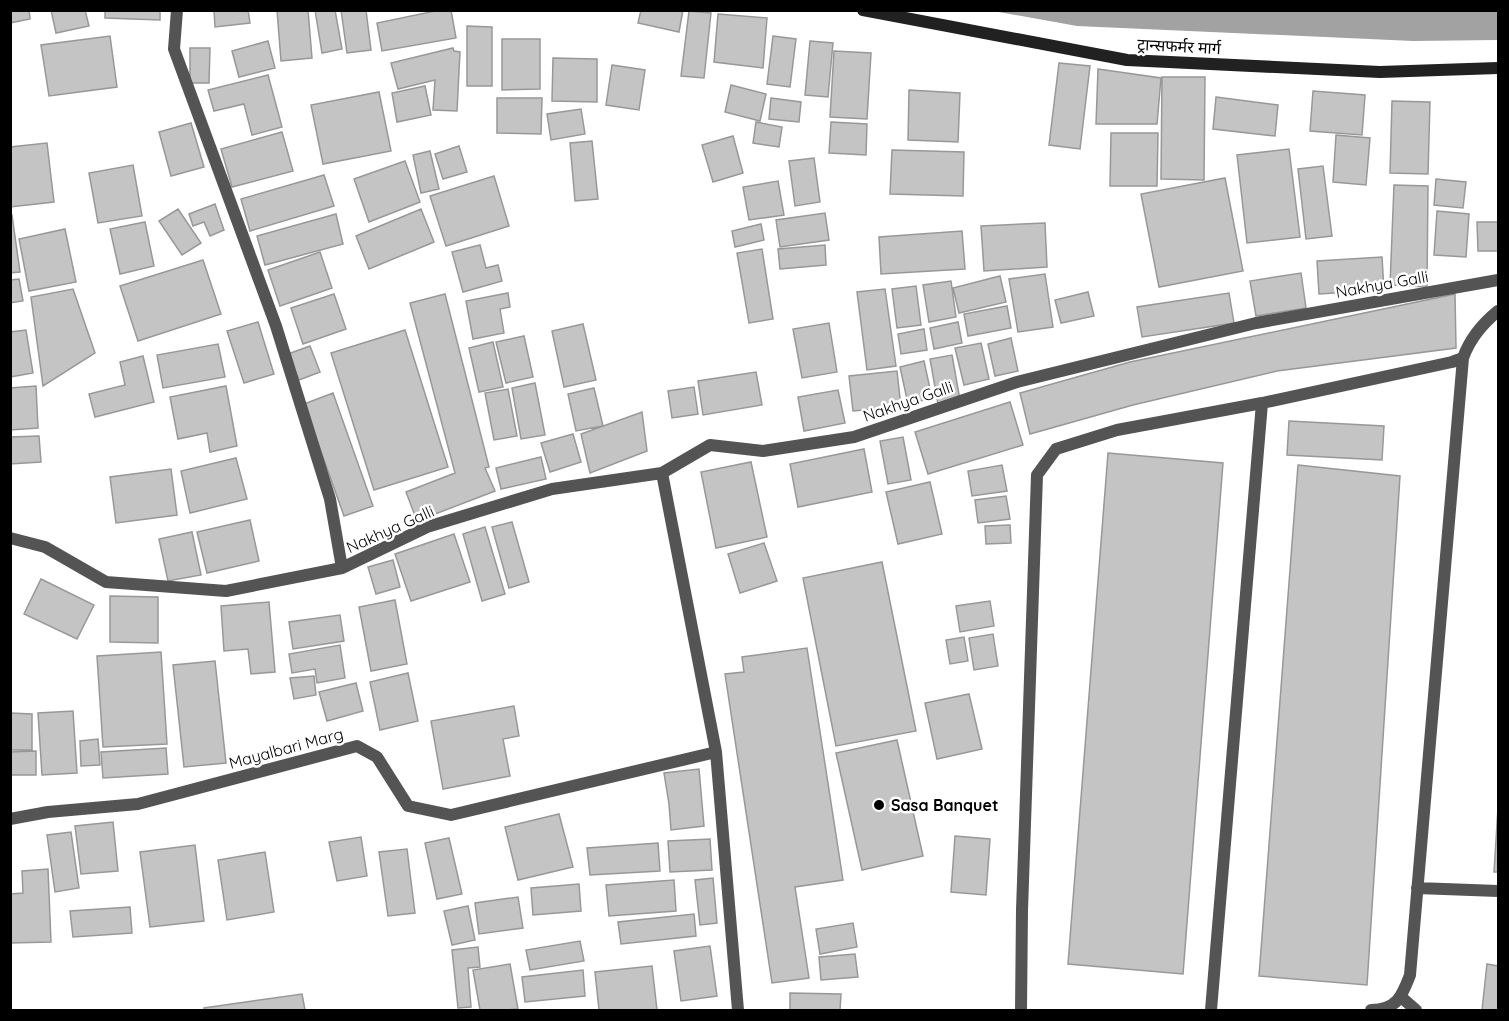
<svg xmlns="http://www.w3.org/2000/svg" width="1509" height="1021" font-family="Quicksand,'Noto Sans Devanagari',sans-serif">
<style>
.water{fill:#a2a2a2}
.building{fill:#c4c4c4;stroke:#989898;stroke-width:1.5}
.lines{fill:none;stroke-linecap:round;stroke-linejoin:round}
.lane{stroke:#545454;stroke-width:12}
.street{stroke:#545454;stroke-width:12}
.secondary{stroke:#212121;stroke-width:12}
.poi-dot{fill:#000;stroke:#fff;stroke-width:2}
.labels{text-anchor:middle;stroke-width:5;stroke-linejoin:round;paint-order:stroke}
.street-label{font-size:16px;fill:#000;stroke:#fff}
.poi-label{font-size:16px;font-weight:bold;fill:#000;stroke:#fff;text-anchor:start}
</style>
<rect width="100%" height="100%" fill="#fff"/>
<path class="water" d="M993 11H1498V40L1413 41 1077 26Z"/>
<path class="building" d="M10 10H29L30 19 10 23Z
M51 10H85L89 26 56 33Z
M105 10H160V20L105 18Z
M214 10H248L250 23 215 27Z
M277 10H308L312 58 281 61Z
M315 10H335L342 49 322 53Z
M341 10H366L371 50 347 53Z
M440 10H451L456 38 382 51 377 23Z
M641 10H683L679 32 638 23Z
M689 11 711 13 704 78 681 76Z
M718 14 767 18 763 68 714 62Z
M467 26 492 27V86H467Z
M110 36 117 87 49 96 41 45Z
M773 36 796 39 790 87 767 84Z
M502 39H540V89L502 90Z
M268 41 275 68 239 77 232 51Z
M810 41 833 43 828 97 805 95Z
M190 48H210L209 83H190Z
M453 48 454 51 460 52 457 111 433 110 435 80 398 89 391 63Z
M834 51 871 53 867 119 830 117Z
M553 58 597 59V102L552 101Z
M1059 63 1090 66 1080 149 1049 145Z
M612 65 645 70 639 110 606 105Z
M1098 69 1161 78 1157 124H1096Z
M268 75 282 127 252 135 244 104 214 111 208 90Z
M1162 77H1205L1204 180 1161 179Z
M731 85 766 94 760 121 725 112Z
M425 86 431 115 397 122 392 93Z
M909 90 960 93 958 142 908 140Z
M1313 91 1365 95 1362 135 1310 131Z
M379 92 391 151 323 164 311 105Z
M1216 97 1278 105 1275 136 1213 129Z
M497 98H542L541 134 497 133Z
M771 98 801 102 799 122 769 119Z
M1392 101 1430 102 1428 174 1390 173Z
M581 109 585 134 551 140 547 114Z
M756 122 782 127 779 147 753 143Z
M831 122 867 124 866 155 829 153Z
M191 123 204 167 171 176 159 132Z
M282 132 293 171 232 187 221 149Z
M1111 133H1158L1157 186H1110Z
M1336 135 1370 138 1366 185 1333 182Z
M733 136 743 173 713 182 702 145Z
M592 141 598 199 575 201 570 143Z
M47 143 54 202 10 207V147Z
M459 146 467 172 443 179 435 154Z
M1289 149 1300 237 1247 243 1237 155Z
M892 150 964 152 963 196 890 194Z
M430 151 439 189 421 193 413 155Z
M814 158 820 202 795 206 789 161Z
M405 161 420 202 369 222 354 179Z
M133 165 142 216 98 223 89 173Z
M1323 166 1332 236 1306 239 1298 169Z
M324 175 334 206 250 231 241 199Z
M494 176 509 226 446 246 430 196Z
M1225 178 1243 271 1159 287 1141 194Z
M1436 179 1466 182 1463 208 1434 205Z
M778 181 784 215 749 220 743 187Z
M1394 185 1428 186 1427 287 1390 285Z
M215 204 224 230 210 236 204 222 193 226 189 214Z
M178 209 201 243 182 255 159 221Z
M421 209 434 242 369 269 356 236Z
M1437 211 1469 214 1466 257 1434 255Z
M825 213 829 240 780 247 776 220Z
M336 214 343 244 265 265 257 236Z
M10 215H12L20 272 10 273Z
M145 222 154 266 120 274 110 229Z
M1477 222H1498V251H1478Z
M1045 223 1047 267 984 271 981 226Z
M761 224 764 240 735 247 732 231Z
M65 229 76 282 29 291 19 239Z
M962 231 965 269 881 274 879 237Z
M480 245 486 268 498 265 502 281 463 292 452 252Z
M825 245 826 265 780 269 778 249Z
M762 249 773 319 749 323 737 253Z
M320 252 332 288 280 306 268 270Z
M1382 257 1384 290 1319 294 1317 261Z
M203 260 221 314 138 341 120 286Z
M1301 273 1306 308 1256 316 1250 281Z
M1045 274 1053 327 1018 332 1009 279Z
M1000 276 1006 302 959 313 953 288Z
M19 279 23 301 10 303V280Z
M951 281 956 317 929 322 923 285Z
M916 286 921 325 897 328 892 289Z
M73 289 95 353 43 386 31 297Z
M885 289 896 366 867 370 857 292Z
M1088 292 1094 316 1061 323 1055 300Z
M508 293 510 307 500 309 504 333 473 339 466 301Z
M1229 293 1234 323 1142 337 1137 307Z
M334 294 346 329 303 344 291 308Z
M445 294 489 467 485 468 495 491 417 521 406 492 455 473 410 303Z
M1455 294 1456 348 1277 371 1133 405 1030 434 1020 393 1130 362Z
M1007 306 1011 328 968 336 964 314Z
M258 322 274 374 244 383 227 331Z
M958 322 962 343 934 349 930 328Z
M829 323 837 372 802 378 793 329Z
M583 324 596 380 564 387 552 331Z
M924 329 927 350 901 354 898 334Z
M26 330 33 373 10 377V332Z
M405 330 448 467 374 490 331 353Z
M524 336 533 377 506 383 496 342Z
M1011 338 1018 371 995 376 988 344Z
M493 342 503 387 479 392 469 348Z
M981 343 989 379 964 385 955 348Z
M218 344 225 377 163 388 157 355Z
M310 346 320 372 299 380 288 354Z
M952 355 960 400 938 404 930 359Z
M143 356 154 402 95 417 89 394 125 385 120 362Z
M924 361 932 398 908 404 900 367Z
M897 371 901 407 853 411 849 376Z
M756 372 762 405 703 415 698 381Z
M535 383 545 435 521 439 512 388Z
M36 386 38 428 10 430V388Z
M226 386 237 446 210 452 207 433 178 439 170 397Z
M694 387 698 414 672 418 668 391Z
M594 388 603 426 576 431 568 394Z
M508 389 517 436 494 440 485 393Z
M838 390 845 423 804 431 798 397Z
M333 393 373 506 344 516 304 404Z
M1010 402 1023 445 928 474 915 432Z
M642 412 647 451 590 473 581 434Z
M1289 421 1384 426 1382 460 1287 455Z
M573 434 581 462 550 472 541 443Z
M39 436 41 462 10 464V437Z
M903 437 911 480 888 484 880 441Z
M864 449 872 492 798 507 790 464Z
M1108 453 1223 463 1183 974 1068 964Z
M541 457 546 479 501 489 496 468Z
M236 458 247 499 190 513 181 471Z
M751 462 767 537 716 548 701 472Z
M1002 465 1007 491 972 496 968 471Z
M1298 465 1400 476 1367 985 1259 976Z
M171 469 177 515 116 523 110 477Z
M930 482 942 534 898 544 886 492Z
M1006 496 1010 519 978 523 975 500Z
M250 520 259 561 207 573 197 532Z
M512 522 529 582 509 588 492 527Z
M1010 525 1011 543 986 544 985 526Z
M485 527 505 594 482 601 463 534Z
M192 532 201 575 168 581 159 539Z
M454 534 470 582 411 601 395 554Z
M764 543 777 581 740 593 728 554Z
M393 560 400 587 376 594 368 567Z
M882 562 916 731 836 746 803 578Z
M41 579 94 605 77 639 24 614Z
M110 596 158 597V643L110 642Z
M395 600 407 664 371 671 359 607Z
M990 601 994 626 960 632 956 606Z
M269 602 275 672 251 674 248 649 224 651 221 606Z
M340 615 344 641 293 649 289 622Z
M993 634 998 666 974 670 969 638Z
M964 637 968 661 950 664 946 640Z
M340 645 345 678 317 683 315 669 292 673 289 654Z
M807 648 843 880 795 887 809 978 772 983 725 674 744 672 742 657Z
M161 652 167 744 103 747 97 656Z
M215 661 226 763 184 767 173 665Z
M408 673 418 721 380 730 370 682Z
M314 676 316 695 294 699 290 678Z
M356 683 363 711 327 721 319 692Z
M969 694 982 749 937 759 925 703Z
M514 706 519 736 503 739 510 776 443 789 431 721Z
M73 711 77 773 42 775 38 713Z
M10 713 32 714V750H10Z
M98 739 100 765 81 766 80 741Z
M897 740 923 856 862 870 836 753Z
M166 748 168 774 103 778 101 752Z
M36 751V775H10V752Z
M699 769 704 826 671 830 669 804 664 773Z
M1498 808V872H1494Z
M559 814 573 867 518 880 505 827Z
M113 822 118 871 81 874 75 826Z
M71 832 79 888 55 892 47 835Z
M955 836 990 839 986 895 951 892Z
M361 837 367 876 337 881 329 842Z
M449 838 462 894 437 899 425 843Z
M710 839 712 870 670 872 668 841Z
M658 843 660 871 590 875 587 848Z
M195 845 204 921 150 927 140 852Z
M407 849 415 913 388 916 379 852Z
M265 852 274 912 227 920 218 860Z
M48 869 51 942 10 943V894L23 893 22 871Z
M713 878 717 923 700 925 695 880Z
M674 880 676 911 609 916 606 885Z
M579 884 581 911 533 915 531 888Z
M518 897 523 928 479 934 475 903Z
M468 906 475 940 452 945 444 911Z
M130 907 132 933 73 937 70 911Z
M694 914 696 936 621 944 618 922Z
M853 923 857 947 820 954 816 929Z
M580 941 584 961 530 970 526 950Z
M710 946 717 996 681 1001 674 951Z
M478 947 480 967 468 968 471 1007 458 1008 452 950Z
M855 954 858 977 821 980 819 957Z
M510 964 518 1009 506 1010H480L473 970Z
M1487 964 1498 966V1010H1482Z
M652 966 657 1010H599L595 972Z
M583 970 585 996 525 1002 522 977Z
M790 993 841 994 840 1010H790Z
M302 994 305 1010H204V1008Z"/>
<g class="lines">
<path class="lane" d="M1417 888 1498 891
M1401 997 1416 1010
M1021 1010 1022 910 1037 475 1056 449 1117 430 1262 403 1452 362 1463 358C1470 338 1482 324 1498 311
M1211 1010 1262 403
M1371 1010C1397 1010 1402 996 1410 975L1463 358"/>
<path class="street" d="M662 473 716 752 738 1010
M10 538 45 547 106 582 226 591 342 568 330 499 276 326 174 49 177 10
M342 568 427 527 552 489 662 473 710 445 763 451 854 437 1017 382 1256 323 1498 280
M10 819 48 812 138 804 357 746 377 757 408 806 451 815 716 752"/>
<path class="secondary" d="M863 10 1127 60 1380 72 1498 68"/>
</g>
<circle class="poi-dot" cx="879" cy="805" r="6"/>
<g class="labels">
<g class="street-label">
<text transform="translate(1179 46) rotate(3)" y="6">ट्रान्सफर्मर मार्ग</text>
<text transform="translate(1382 284) rotate(-10)" y="6">Nakhya Galli</text>
<text transform="translate(908 401) rotate(-19)" y="6">Nakhya Galli</text>
<text transform="translate(390 529) rotate(-24)" y="6">Nakhya Galli</text>
<text transform="translate(286 748) rotate(-15)" y="6">Mayalbari Marg</text>
</g>
<g class="poi-label">
<text x="891" y="811">Sasa Banquet</text>
</g>
</g>
<rect width="1509" height="1021" fill="none" stroke="#000000" stroke-width="24"/>
</svg>
